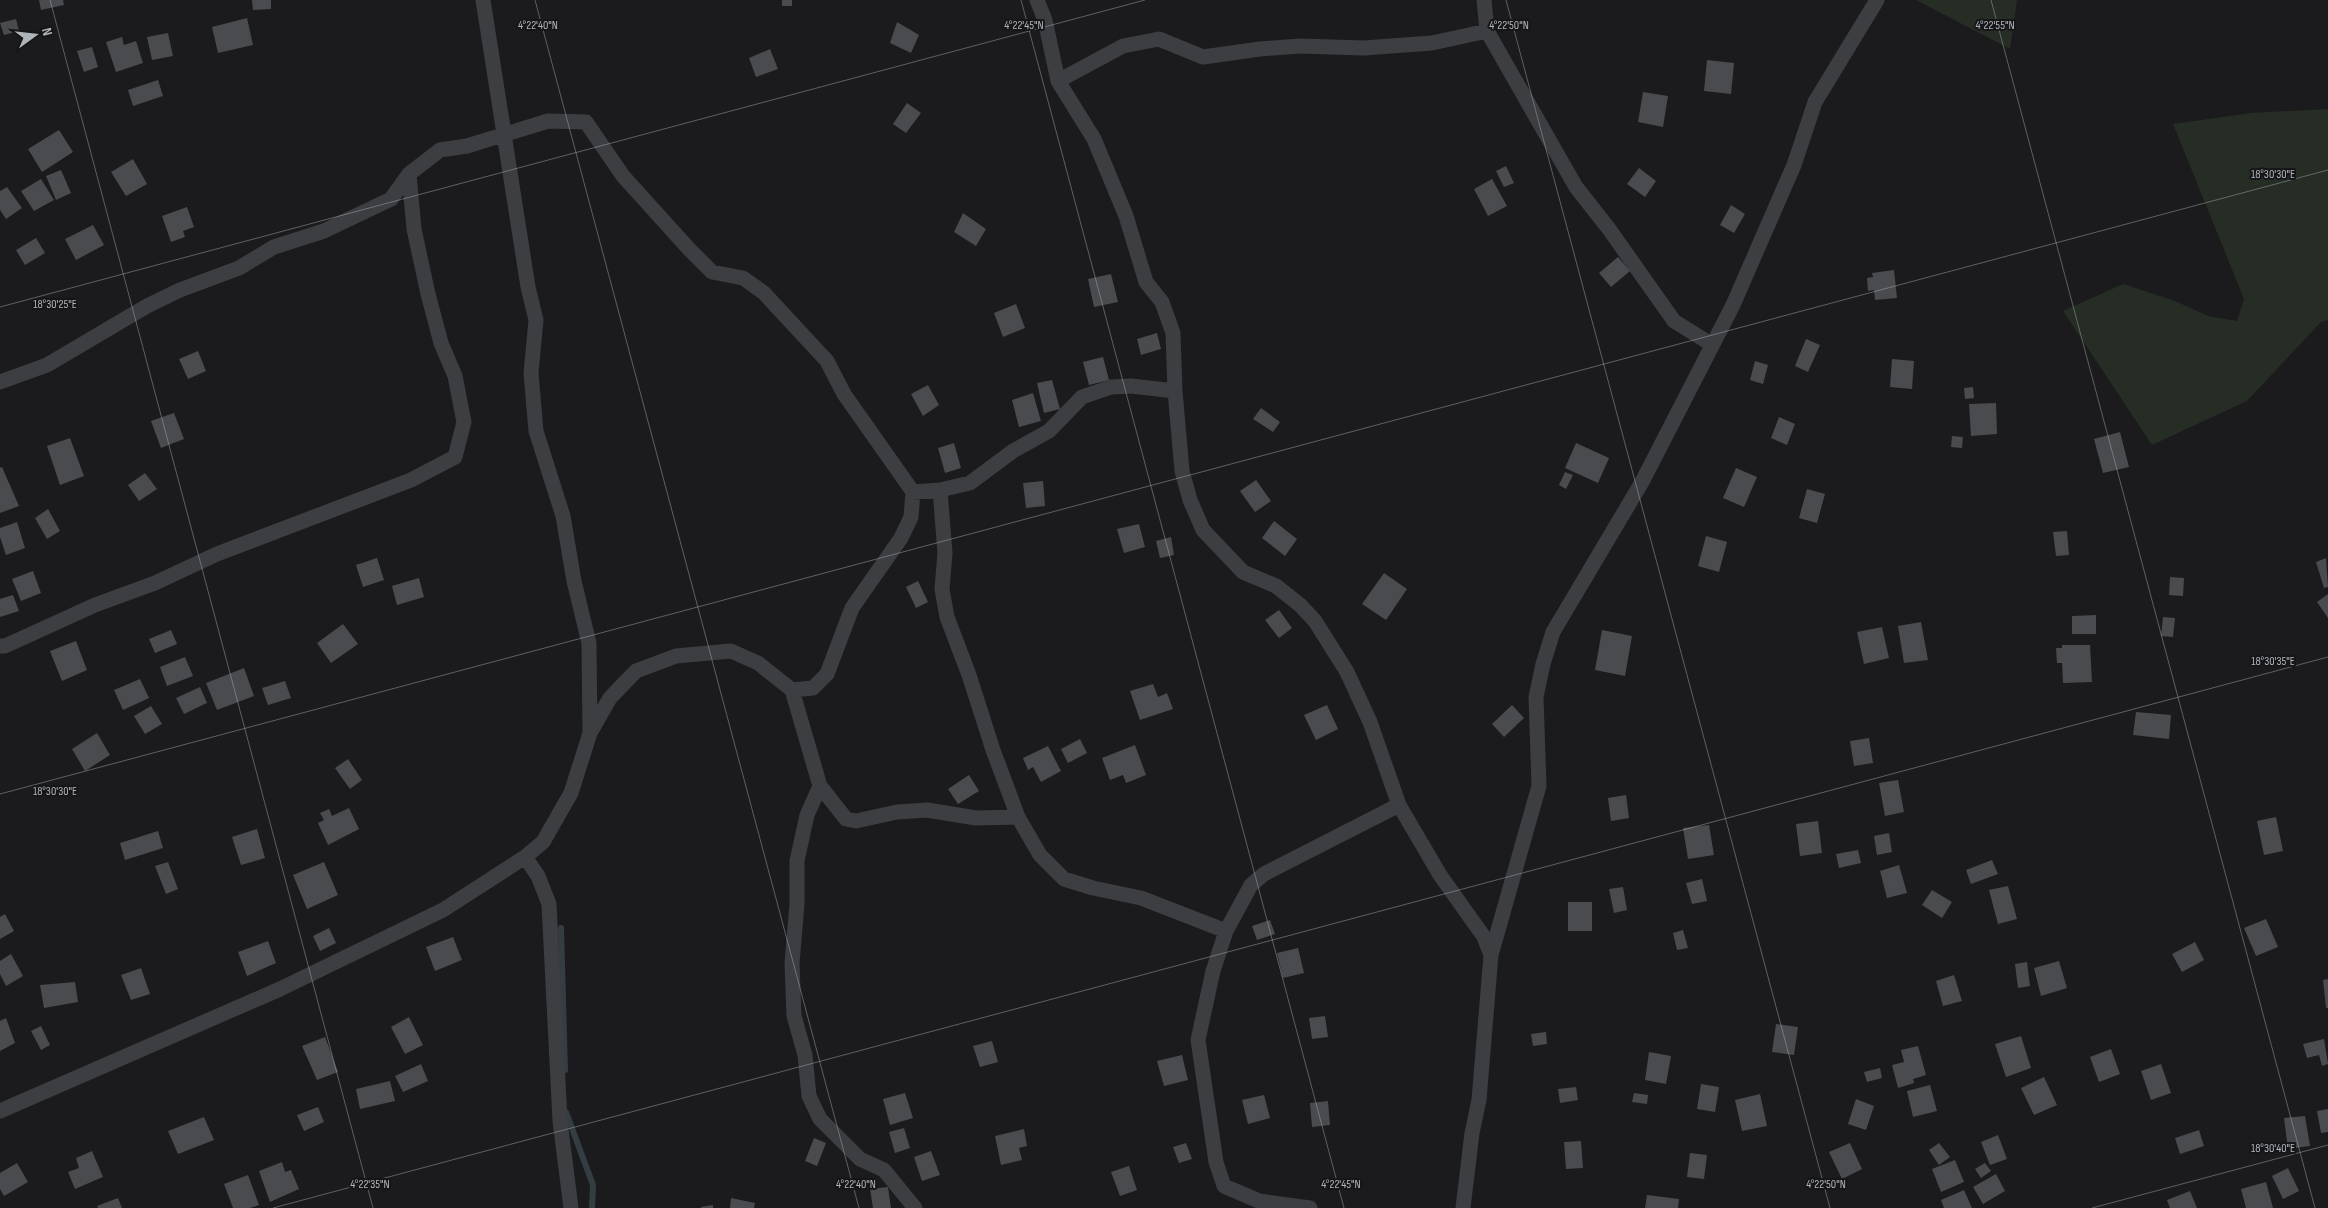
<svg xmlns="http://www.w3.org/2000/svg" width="2328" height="1208" font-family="'Sofia Sans Condensed',sans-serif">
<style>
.green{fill:#252d25}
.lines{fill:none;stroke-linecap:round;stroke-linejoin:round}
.stream{stroke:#343e42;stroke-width:6}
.building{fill:#4a4b4f}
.street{stroke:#3c3e42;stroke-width:15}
.ticks{fill:none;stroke:#afb4bb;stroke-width:1;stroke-opacity:0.45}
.ticks-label{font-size:12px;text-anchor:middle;fill:#afb4bb;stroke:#161618;stroke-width:4;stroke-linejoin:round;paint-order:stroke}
</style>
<rect width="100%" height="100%" fill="#1b1b1d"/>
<path class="green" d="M1916 0H2017L2010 49Z
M2328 109V320L2321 322 2247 401 2152 445 2063 311 2123 284 2175 301 2208 316 2237 321 2244 299 2173 124 2251 113Z"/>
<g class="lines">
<path class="stream" d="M561 928 565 1070
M566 1112 593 1185 592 1208"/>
</g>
<path class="building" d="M39 0H63L64 5 41 10Z
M252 0H271V9L253 10Z
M782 0H792V6H782Z
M247 18 253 45 218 53 212 27Z
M16 19 19 31 4 35 0 23Z
M897 22 919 35 911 53 890 43Z
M168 33 173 56 152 60 147 37Z
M122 37 124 45 136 41 143 63 116 72 106 42Z
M92 47 98 67 84 72 77 51Z
M770 49 778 69 756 77 749 58Z
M1707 60 1734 63 1731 94 1704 91Z
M158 80 163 96 133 106 128 90Z
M1643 92 1668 96 1663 127 1638 122Z
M907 103 921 113 906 133 893 124Z
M59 130 73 152 42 172 28 149Z
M133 159 147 184 126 196 111 172Z
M1506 166 1514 183 1504 187 1496 171Z
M1639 168 1656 181 1645 197 1627 184Z
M61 170 71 193 56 200 46 176Z
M41 179 54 200 34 211 21 191Z
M1492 179 1507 206 1488 216 1474 189Z
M7 187 22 208 6 219 0 210V191Z
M1731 205 1745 214 1734 233 1720 225Z
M187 207 194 227 183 231 185 237 171 242 162 216Z
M963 213 986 229 976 246 954 232Z
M93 225 104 245 76 260 65 239Z
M36 238 45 253 25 265 16 250Z
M1618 257 1630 271 1611 287 1599 273Z
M1894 270 1897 298 1875 300 1874 290 1868 291 1867 278 1873 277 1872 273Z
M1111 274 1118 302 1094 307 1088 279Z
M1016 304 1025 328 1003 337 994 313Z
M1157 333 1161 349 1141 355 1137 339Z
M1806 339 1820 345 1808 372 1795 366Z
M198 351 206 371 188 379 179 359Z
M1103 357 1109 380 1089 385 1083 362Z
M1892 359 1914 361 1912 389 1890 387Z
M1755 361 1768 365 1763 384 1750 380Z
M1052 380 1060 409 1044 413 1037 383Z
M928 385 939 405 923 416 911 394Z
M1973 387 1974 398 1965 399 1964 388Z
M1033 393 1041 421 1019 427 1012 400Z
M1996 403 1997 434 1971 436 1969 404Z
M1261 408 1280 422 1273 432 1253 419Z
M174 413 184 439 161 448 151 421Z
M1779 417 1795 424 1787 445 1771 438Z
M2120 432 2129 467 2103 473 2094 439Z
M1952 436 1963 437 1962 448 1951 447Z
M70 438 84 476 60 485 47 446Z
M954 443 961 468 945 473 938 448Z
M1576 443 1609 458 1598 483 1565 468Z
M2 467 19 506 0 513V468Z
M1736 468 1757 477 1744 507 1723 498Z
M1565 472 1573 475 1566 489 1559 485Z
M145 473 157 489 139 501 128 485Z
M1256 480 1271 501 1255 512 1240 491Z
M1043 481 1045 506 1026 508 1023 483Z
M1807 489 1825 494 1817 523 1799 518Z
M48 509 60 531 47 539 35 518Z
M1274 521 1297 539 1285 556 1262 538Z
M17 522 25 548 6 555 0 537V528Z
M1139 524 1145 547 1124 553 1117 529Z
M2067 531 2069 555 2056 556 2053 532Z
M1706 536 1727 542 1719 572 1698 566Z
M1171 537 1174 555 1160 558 1156 541Z
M377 558 384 580 363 587 356 565Z
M2326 558 2328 587 2324 588 2316 562Z
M33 571 41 593 21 601 12 579Z
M1384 573 1407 589 1386 620 1362 604Z
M2170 577 2184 578 2183 596 2169 595Z
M419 578 424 597 397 605 392 586Z
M918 581 928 602 916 608 906 587Z
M2328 594V618L2317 602Z
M13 595 19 611 0 617V599Z
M1279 610 1292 628 1279 638 1265 620Z
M2096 615V634H2072V616Z
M2163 617 2175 618 2173 637 2161 636Z
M1921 622 1928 660 1904 663 1898 626Z
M343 624 358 644 331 663 317 643Z
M1882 627 1889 658 1864 664 1857 632Z
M171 630 177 644 155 653 149 639Z
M1602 630 1632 636 1625 676 1595 670Z
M76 641 87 670 62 681 50 651Z
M2062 645H2090L2092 682 2063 683 2062 663H2057L2056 648H2062Z
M185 657 193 676 167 686 160 667Z
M244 668 254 696 217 710 206 683Z
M140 679 149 698 123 710 114 690Z
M285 681 291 698 268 705 262 688Z
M1153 684 1158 697 1167 693 1173 709 1140 720 1130 691Z
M200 687 207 703 184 714 176 698Z
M1327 705 1338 729 1316 740 1304 715Z
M1512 705 1524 718 1504 737 1492 724Z
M151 706 162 724 145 734 134 716Z
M2136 712 2171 715 2169 739 2133 735Z
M97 733 110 755 85 771 72 749Z
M1869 738 1873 763 1854 766 1850 741Z
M1080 739 1087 753 1068 763 1061 749Z
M1135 745 1146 775 1126 783 1123 775 1110 780 1102 758Z
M1048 746 1061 771 1041 782 1033 767 1028 770 1023 758Z
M348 759 362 780 350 789 335 768Z
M969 775 979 791 958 804 948 789Z
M1898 780 1904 812 1885 816 1879 783Z
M1626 795 1629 818 1611 821 1608 798Z
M349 808 359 829 328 845 318 823 324 820 320 813 329 809 332 816Z
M2276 817 2283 851 2264 855 2257 821Z
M1818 821 1822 853 1800 856 1796 824Z
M1709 825 1714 855 1688 859 1683 828Z
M257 829 265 858 241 865 232 837Z
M158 831 163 848 125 860 120 843Z
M1889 833 1892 852 1877 855 1874 836Z
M1858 850 1861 863 1839 868 1836 854Z
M1992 860 1998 874 1971 884 1966 870Z
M168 862 178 889 166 894 155 866Z
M324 862 338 895 307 909 293 875Z
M1899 865 1907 893 1887 898 1880 871Z
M1702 879 1707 901 1692 904 1686 883Z
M2008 886 2017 919 1998 924 1989 890Z
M1623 887 1627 910 1614 913 1609 889Z
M1932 890 1952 902 1942 918 1922 905Z
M1568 902H1592V931H1568Z
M5 914 14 931 0 939V917Z
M2266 919 2278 947 2256 956 2244 928Z
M1270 920 1275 934 1257 940 1252 926Z
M329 928 336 943 320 951 313 936Z
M1683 930 1688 948 1677 950 1673 933Z
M453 937 462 960 435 971 426 947Z
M268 941 276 963 247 976 238 952Z
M2195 942 2204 960 2182 972 2172 954Z
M1298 948 1304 973 1283 978 1277 953Z
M11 954 23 976 6 986 0 974V961Z
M2059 961 2067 988 2041 996 2034 968Z
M2027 962 2030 986 2018 988 2015 964Z
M141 968 150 994 131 1000 121 975Z
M1954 975 1962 1001 1943 1006 1936 981Z
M2328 979V1008H2326L2323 980Z
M75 982 78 1002 44 1008 40 985Z
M1325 1016 1328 1037 1312 1039 1309 1018Z
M409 1017 423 1045 405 1054 391 1027Z
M6 1018 15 1043 0 1051V1021Z
M1776 1024 1798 1027 1794 1055 1772 1052Z
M41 1026 50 1045 41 1050 31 1031Z
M1546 1032 1547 1044 1533 1046 1531 1034Z
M2021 1036 2031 1068 2006 1077 1995 1044Z
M325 1037 338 1072 317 1080 302 1046Z
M2324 1039 2328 1064 2322 1066 2319 1055 2307 1058 2303 1044Z
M992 1041 998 1062 980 1067 973 1046Z
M1918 1046 1926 1075 1913 1079 1914 1083 1898 1088 1892 1065 1904 1062 1901 1050Z
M2111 1049 2120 1074 2099 1082 2090 1057Z
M1649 1052 1671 1056 1666 1084 1645 1080Z
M1182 1055 1188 1080 1164 1086 1157 1061Z
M421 1064 428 1081 403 1092 395 1076Z
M2161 1064 2171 1093 2151 1100 2141 1071Z
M1880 1068 1882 1078 1867 1082 1864 1072Z
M2044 1077 2057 1105 2034 1115 2021 1088Z
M390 1081 395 1101 360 1109 356 1089Z
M1701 1084 1719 1087 1715 1112 1697 1109Z
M1930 1085 1937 1111 1913 1117 1907 1091Z
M1576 1087 1578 1100 1560 1103 1558 1089Z
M905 1093 913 1118 890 1125 883 1099Z
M1634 1093 1648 1095 1647 1104 1632 1102Z
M1760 1094 1767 1126 1742 1131 1735 1100Z
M1264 1095 1270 1118 1248 1124 1242 1100Z
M1856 1099 1874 1106 1866 1130 1848 1124Z
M1328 1101 1330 1125 1312 1127 1310 1103Z
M318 1107 324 1122 304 1131 297 1115Z
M2328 1109V1132L2321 1133 2317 1111Z
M2305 1116 2310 1146 2288 1149 2284 1118Z
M204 1117 214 1140 178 1154 168 1131Z
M904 1128 910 1148 895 1153 889 1132Z
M1024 1129 1027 1146 1019 1148 1022 1160 1001 1165 995 1136Z
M2199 1130 2204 1146 2180 1154 2175 1138Z
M1998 1135 2007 1159 1990 1165 1981 1142Z
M814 1138 826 1143 817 1166 805 1161Z
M1581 1141 1583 1168 1566 1169 1564 1142Z
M1186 1143 1192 1159 1179 1163 1173 1147Z
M1850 1143 1862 1169 1842 1179 1829 1152Z
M1939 1143 1950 1157 1939 1165 1929 1150Z
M92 1151 103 1177 75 1189 68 1172 79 1168 76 1158Z
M931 1151 940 1175 922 1181 914 1157Z
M1690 1153 1707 1155 1704 1179 1687 1177Z
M1955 1160 1964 1182 1941 1192 1932 1169Z
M282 1162 285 1172 291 1170 299 1189 270 1202 259 1171Z
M17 1163 28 1182 4 1196 0 1189V1173Z
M1985 1163 1991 1171 1981 1178 1975 1169Z
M1129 1166 1137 1190 1120 1196 1111 1172Z
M2288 1168 2299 1191 2283 1199 2272 1176Z
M1996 1174 2005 1191 1983 1204 1973 1187Z
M248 1175 259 1205 250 1208H233L224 1184Z
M2266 1182 2273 1208H2246L2241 1189Z
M888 1187 891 1208H873L870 1189Z
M1964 1190 1972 1208H1944L1941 1200Z
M2190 1191 2197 1208H2170L2167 1200Z
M1647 1195 1679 1199 1678 1208H1645Z
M118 1198 122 1208H98L97 1206Z
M731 1198 755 1203 754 1208H730Z
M713 1205V1208H701V1207Z"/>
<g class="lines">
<path class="street" d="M1037 0 1045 20 1058 81 1094 139 1126 216 1146 282 1162 302 1173 333 1175 391 1182 471 1190 500 1203 530 1243 572 1276 586 1300 605 1315 621 1347 672 1370 722 1399 805 1440 875 1484 937 1491 955
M1484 0 1487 31 1576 187 1609 229 1674 321 1711 344
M1058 81 1123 46 1159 39 1203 57 1260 49 1300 46 1364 48 1432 43 1487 31
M0 382 47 365 147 306 180 290 239 268 274 247 324 231 391 199 409 174 440 150 467 146 548 121 586 122 623 176 689 249 712 272 743 278 764 293 827 361 844 394 913 492 911 517 901 538 852 608 827 674 813 688 792 690 758 663 731 651 676 656 636 671 610 698 590 733
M940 490 945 553 942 589 947 617 969 675 993 750 1018 817 1040 855 1064 879 1093 888 1141 898 1226 931
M913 492 940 490 970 483 1013 451 1049 431 1082 397 1111 387 1131 386 1175 391
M0 646H5L95 605 155 583 217 554 411 480 455 457 464 422 455 376 441 343 428 294 414 229 409 174
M792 690 820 786 846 819 856 821 897 812 927 810 976 818 1018 817
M820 786 807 815 797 861V904L792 963 794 1016 805 1055 809 1096 820 1119 860 1159 884 1170 915 1208
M525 857 538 876 549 904 560 1121 571 1208
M0 1111 280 989 443 910 525 857 543 842 571 793 590 733 589 643 574 581 563 516 536 431 531 373 536 320 528 287 483 0
M1310 1208 1259 1201 1224 1186 1216 1162 1198 1040 1213 971 1226 931 1251 885 1264 874 1399 805
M1463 1208 1472 1133 1479 1100 1491 955 1539 786 1536 697 1543 664 1553 632 1642 482 1733 305 1794 165 1815 102 1877 0"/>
</g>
<path class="ticks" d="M50 0 373 1208M535 0 859 1208M1021 0 1344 1208M1506 0 1830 1208M1991 0 2315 1208M0 307 1145 0M0 794 2328 170M273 1208 2328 657M2092 1208 2328 1145"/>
<g class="ticks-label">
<text x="538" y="29">4°22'40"N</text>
<text x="1024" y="29">4°22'45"N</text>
<text x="1509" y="29">4°22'50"N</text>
<text x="1995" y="29">4°22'55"N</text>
<text x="2273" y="178">18°30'30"E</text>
<text x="55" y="308">18°30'25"E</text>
<text x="2273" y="665">18°30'35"E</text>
<text x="55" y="795">18°30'30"E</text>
<text x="2273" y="1152">18°30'40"E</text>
<text x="370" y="1188">4°22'35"N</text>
<text x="856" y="1188">4°22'40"N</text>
<text x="1341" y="1188">4°22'45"N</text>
<text x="1826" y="1188">4°22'50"N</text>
</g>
<g transform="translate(35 35) rotate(75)" stroke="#161618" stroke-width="4" paint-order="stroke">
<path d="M0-4L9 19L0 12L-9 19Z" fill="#afb4bb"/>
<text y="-8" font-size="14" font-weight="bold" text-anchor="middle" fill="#afb4bb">N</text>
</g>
</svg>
